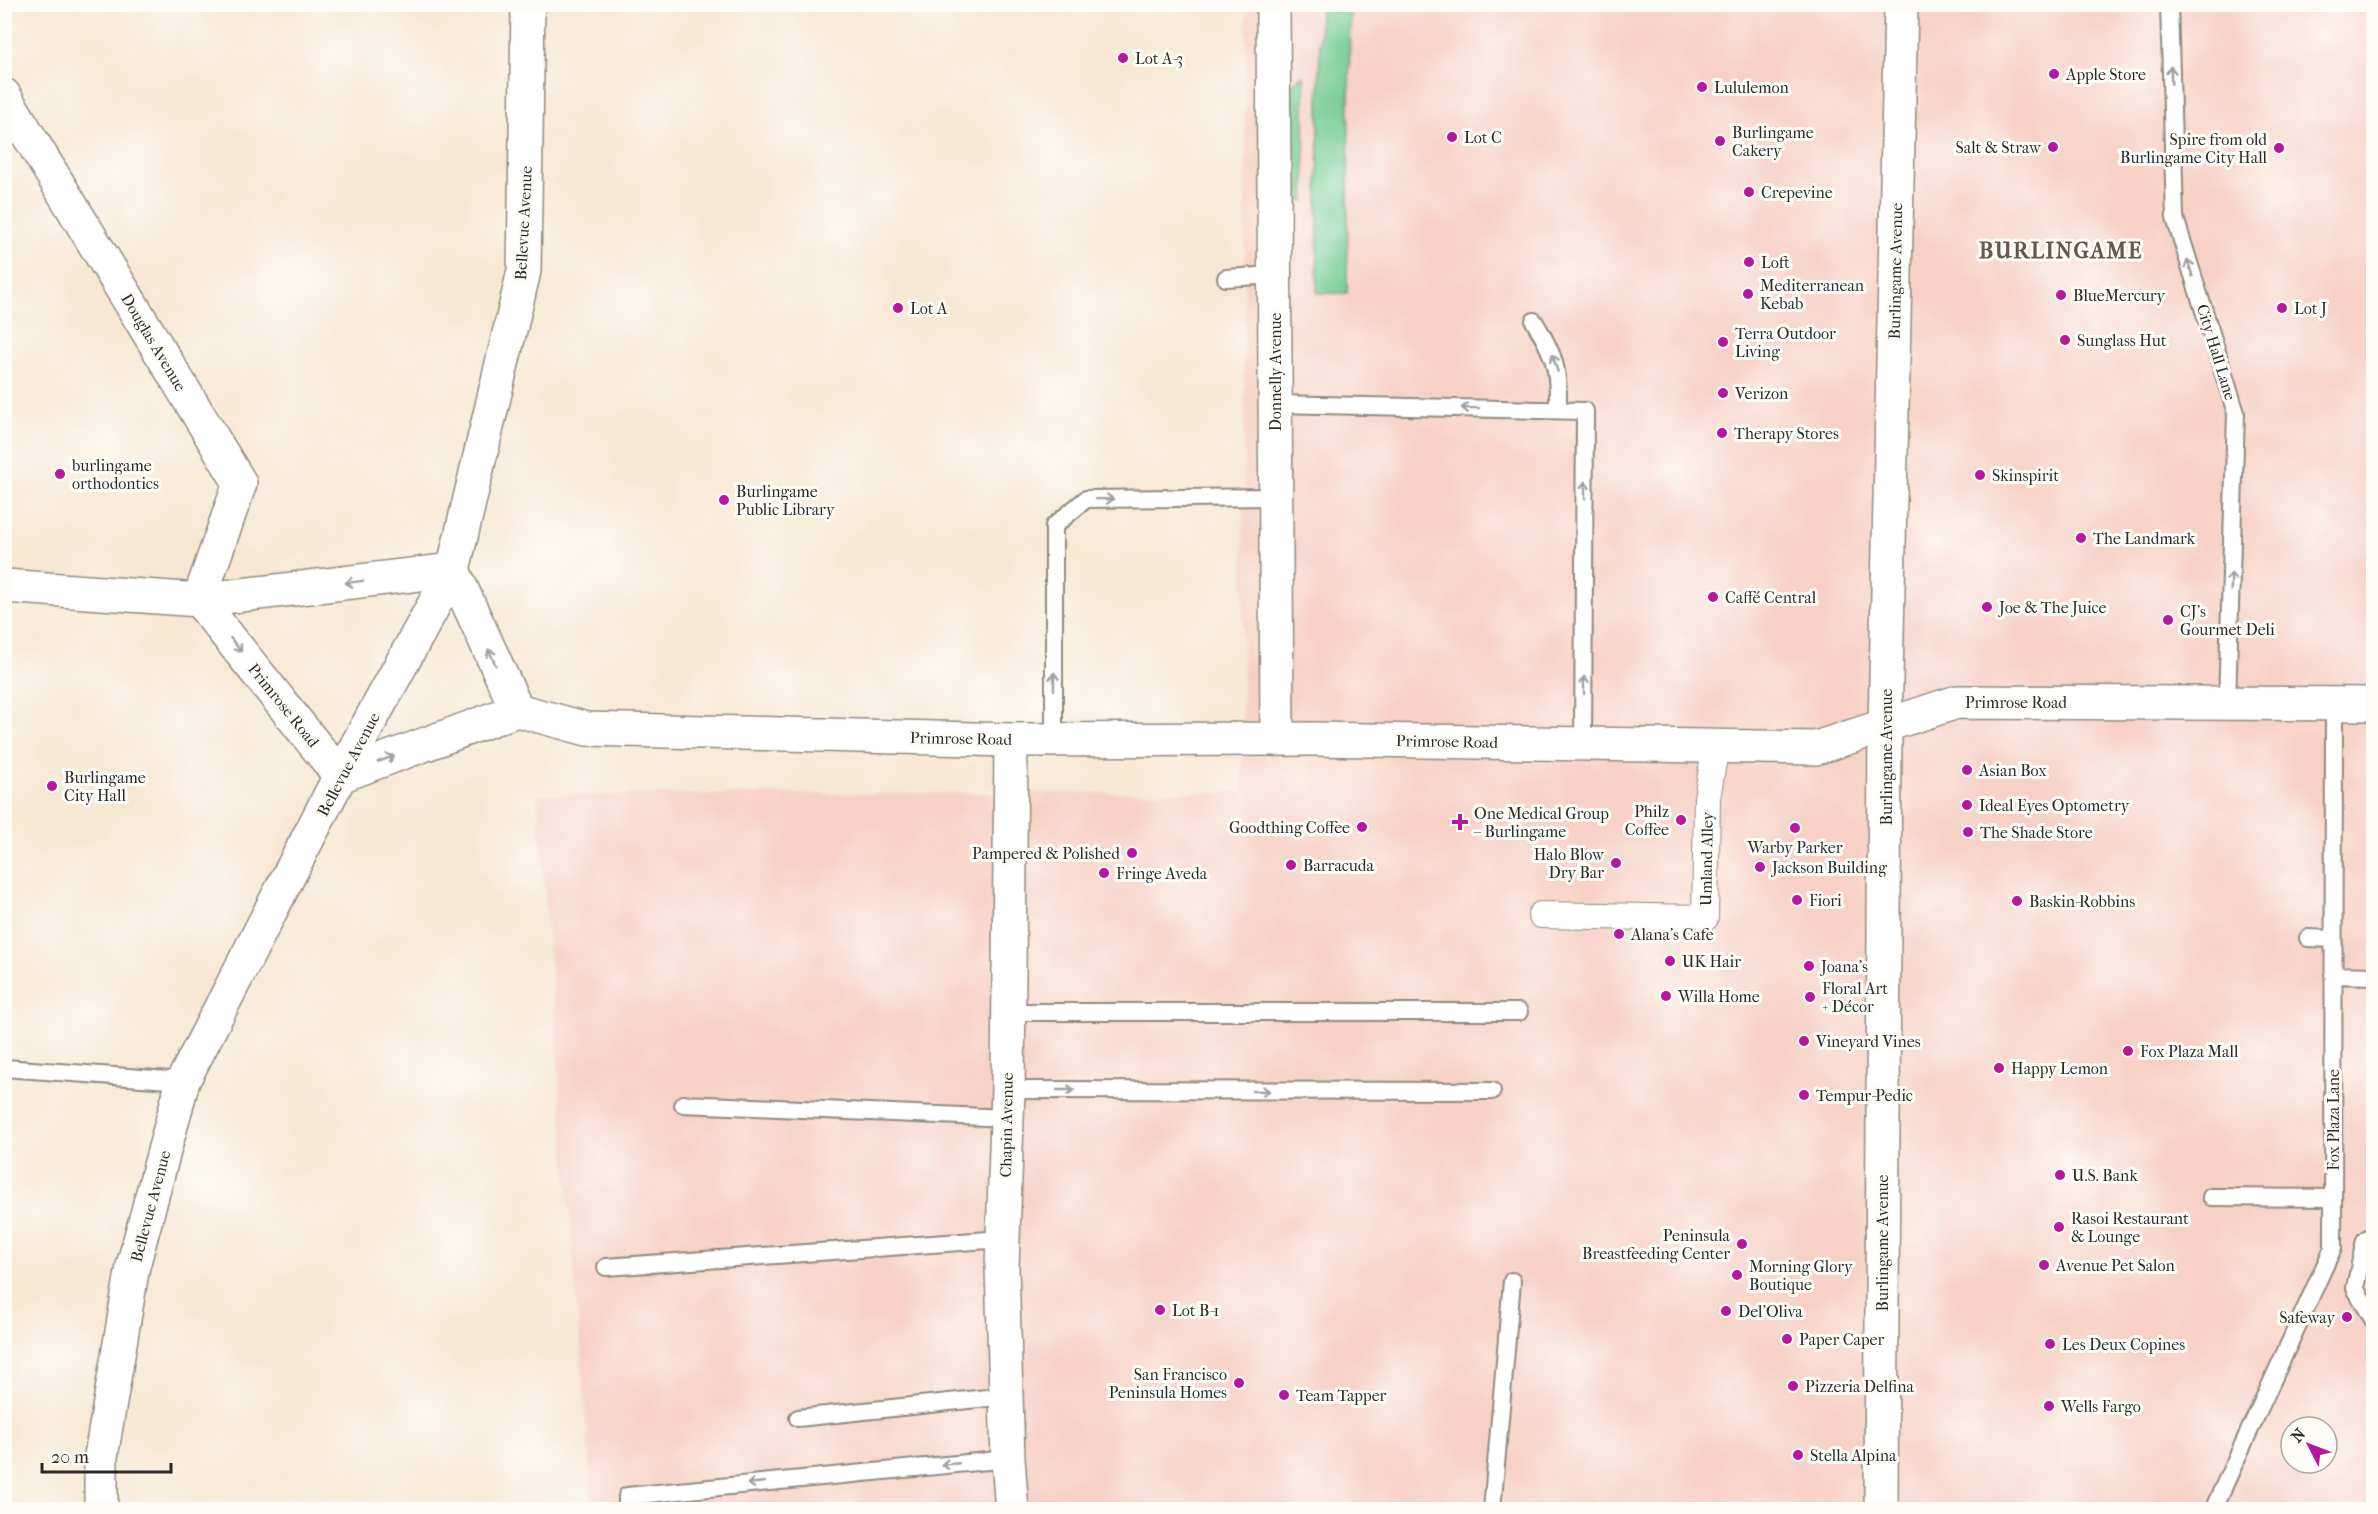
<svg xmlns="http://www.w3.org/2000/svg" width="2378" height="1514" font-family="'IM FELL French Canon',serif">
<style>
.built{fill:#f7d1c6;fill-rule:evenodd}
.green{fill:#74cc92;stroke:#507c5e;stroke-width:1.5}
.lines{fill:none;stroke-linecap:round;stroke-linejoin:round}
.service-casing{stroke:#918a7f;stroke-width:20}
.pedestrian-casing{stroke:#918a7f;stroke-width:28}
.minor-casing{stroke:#918a7f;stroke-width:36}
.tertiary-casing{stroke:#918a7f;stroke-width:36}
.service{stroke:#fff;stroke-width:16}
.pedestrian{stroke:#fff;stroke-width:26}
.minor{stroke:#fff;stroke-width:33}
.tertiary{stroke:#fff;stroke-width:33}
.oneway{stroke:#a0a0a0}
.poi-dot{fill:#b5179e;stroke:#fdfcf7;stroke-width:2}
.labels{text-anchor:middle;stroke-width:6;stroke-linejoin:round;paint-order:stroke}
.poi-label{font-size:16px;fill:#2b2b2b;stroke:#fdfcf7;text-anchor:start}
.street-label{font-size:16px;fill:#2b2b2b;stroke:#fdfcf7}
.district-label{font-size:22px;font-weight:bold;letter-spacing:1.5px;fill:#68574c;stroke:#fdfcf7}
</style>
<rect width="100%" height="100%" fill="#fdfcf7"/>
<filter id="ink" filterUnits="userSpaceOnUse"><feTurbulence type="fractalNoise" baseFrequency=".0167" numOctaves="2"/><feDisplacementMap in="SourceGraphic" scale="12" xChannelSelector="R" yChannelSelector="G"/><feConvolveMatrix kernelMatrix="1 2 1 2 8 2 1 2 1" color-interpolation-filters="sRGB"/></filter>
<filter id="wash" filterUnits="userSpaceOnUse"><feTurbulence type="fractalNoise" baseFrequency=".008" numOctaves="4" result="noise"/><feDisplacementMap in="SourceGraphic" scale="24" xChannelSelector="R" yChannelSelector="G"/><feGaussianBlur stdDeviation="1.35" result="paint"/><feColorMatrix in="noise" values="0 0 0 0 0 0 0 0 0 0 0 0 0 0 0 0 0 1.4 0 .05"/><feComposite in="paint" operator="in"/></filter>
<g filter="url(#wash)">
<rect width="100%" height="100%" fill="#f7e8d3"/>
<path class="built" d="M1246 5H2373V1509H593L537 795 1242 792ZM2291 1427H2327V1463H2291Z"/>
<path class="green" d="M1320 5H1350L1347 293H1317Z
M1304 76 1305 201H1300L1291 190 1292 86 1299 77Z"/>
</g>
<g filter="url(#ink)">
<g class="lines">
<g class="service-casing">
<path id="service" d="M2169 4 2175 218 2236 413 2227 703
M1226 278 1275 275
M1534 321C1555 356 1559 369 1558 410
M1275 404 1585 411 1583 743
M1054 740V526L1086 499 1276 497
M2308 938 2333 939
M2333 975 2374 976
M1007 1012H1519
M4 1068 183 1081
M1008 1090 1492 1091
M683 1104 1007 1118
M2211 1197 2333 1198
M2374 1234 2365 1240 2355 1288 2374 1321
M606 1267 1003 1239
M798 1418 1006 1396
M627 1510V1496L1008 1459
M1492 1510 1512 1281
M2213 1510 2333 1248 2334 704"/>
</g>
<g class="pedestrian-casing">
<path id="pedestrian" d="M1541 915 1705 918 1707 798 1716 745"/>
</g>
<g class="minor-casing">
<path id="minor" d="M1273 4 1277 739
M4 95 240 483 199 600
M4 586 199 600 453 570 517 710
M199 600 340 776 517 710 587 729 1011 740 1315 739 1816 748 1957 702 2374 704
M1011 740 1008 1090 1002 1268 1008 1459 1012 1510
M101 1510V1456L133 1266 183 1081 340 776 453 570 524 271 528 4"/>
</g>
<g class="tertiary-casing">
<path id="tertiary" d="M1881 1510 1885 725 1901 4"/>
</g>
<use href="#service" class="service"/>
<use href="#pedestrian" class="pedestrian"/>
<use href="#minor" class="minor"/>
<use href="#tertiary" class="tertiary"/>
</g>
<defs><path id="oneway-shaft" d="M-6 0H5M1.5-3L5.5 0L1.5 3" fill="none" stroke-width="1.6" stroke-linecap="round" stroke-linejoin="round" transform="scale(1.5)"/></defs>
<g class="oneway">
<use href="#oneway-shaft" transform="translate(2171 75) rotate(-92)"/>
<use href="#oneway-shaft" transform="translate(2190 268) rotate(-107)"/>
<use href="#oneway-shaft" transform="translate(1555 363) rotate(-107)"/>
<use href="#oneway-shaft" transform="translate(1470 408) rotate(-179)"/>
<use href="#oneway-shaft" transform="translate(1585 490) rotate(-90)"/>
<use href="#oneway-shaft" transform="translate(1105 499) rotate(-1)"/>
<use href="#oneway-shaft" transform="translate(354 582) rotate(173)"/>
<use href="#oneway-shaft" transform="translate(2231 582) rotate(-88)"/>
<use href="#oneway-shaft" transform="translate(236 645) rotate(51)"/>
<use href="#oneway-shaft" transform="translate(492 657) rotate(-114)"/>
<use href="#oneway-shaft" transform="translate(1054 681) rotate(-90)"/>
<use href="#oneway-shaft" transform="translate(1584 685) rotate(-90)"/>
<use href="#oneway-shaft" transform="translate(386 759) rotate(-20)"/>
<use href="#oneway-shaft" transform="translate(1066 1090)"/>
<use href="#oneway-shaft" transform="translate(1261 1091)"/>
<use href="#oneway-shaft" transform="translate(950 1464) rotate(175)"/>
<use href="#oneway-shaft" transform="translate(756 1483) rotate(174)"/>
</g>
</g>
<g class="poi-dot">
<circle cx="1123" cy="58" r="6"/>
<circle cx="2054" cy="74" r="6"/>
<circle cx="1702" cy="87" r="6"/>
<circle cx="1452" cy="137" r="6"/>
<circle cx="1720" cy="141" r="6"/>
<circle cx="2053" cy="147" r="6"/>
<circle cx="2279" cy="148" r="6"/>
<circle cx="1749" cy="192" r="6"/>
<circle cx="1749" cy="262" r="6"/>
<circle cx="1748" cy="294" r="6"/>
<circle cx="2061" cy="295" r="6"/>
<circle cx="898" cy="308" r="6"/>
<circle cx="2282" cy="308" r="6"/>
<circle cx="2065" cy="340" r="6"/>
<circle cx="1723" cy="342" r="6"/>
<circle cx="1723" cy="393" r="6"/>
<circle cx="1722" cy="433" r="6"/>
<circle cx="60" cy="474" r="6"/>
<circle cx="1980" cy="475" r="6"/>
<circle cx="724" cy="500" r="6"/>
<circle cx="2081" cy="538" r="6"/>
<circle cx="1713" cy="597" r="6"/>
<circle cx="1987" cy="607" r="6"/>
<circle cx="2168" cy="620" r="6"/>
<circle cx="1967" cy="770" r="6"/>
<circle cx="52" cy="786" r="6"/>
<circle cx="1967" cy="805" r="6"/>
<circle cx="1681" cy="820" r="6"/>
<path d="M1457 813h6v6h6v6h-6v6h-6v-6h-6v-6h6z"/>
<circle cx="1362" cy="827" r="6"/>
<circle cx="1795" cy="828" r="6"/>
<circle cx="1968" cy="832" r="6"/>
<circle cx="1132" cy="853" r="6"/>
<circle cx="1616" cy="863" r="6"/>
<circle cx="1291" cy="865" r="6"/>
<circle cx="1760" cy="867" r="6"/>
<circle cx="1104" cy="873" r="6"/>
<circle cx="1797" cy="900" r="6"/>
<circle cx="2017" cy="901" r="6"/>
<circle cx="1619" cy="934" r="6"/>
<circle cx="1670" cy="961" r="6"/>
<circle cx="1809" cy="966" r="6"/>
<circle cx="1666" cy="996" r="6"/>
<circle cx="1810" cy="997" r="6"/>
<circle cx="1804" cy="1041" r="6"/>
<circle cx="2128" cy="1051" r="6"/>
<circle cx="1999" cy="1068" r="6"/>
<circle cx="1804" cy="1095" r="6"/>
<circle cx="2060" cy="1175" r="6"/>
<circle cx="2059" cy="1227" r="6"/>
<circle cx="1742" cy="1244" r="6"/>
<circle cx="2044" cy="1265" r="6"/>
<circle cx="1737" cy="1275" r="6"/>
<circle cx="1160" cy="1310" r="6"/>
<circle cx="1726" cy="1311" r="6"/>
<circle cx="2347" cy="1317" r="6"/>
<circle cx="1787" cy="1339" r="6"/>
<circle cx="2050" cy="1344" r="6"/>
<circle cx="1239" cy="1383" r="6"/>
<circle cx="1793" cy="1386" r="6"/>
<circle cx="1284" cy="1395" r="6"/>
<circle cx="2049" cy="1406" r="6"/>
<circle cx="1798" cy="1455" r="6"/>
</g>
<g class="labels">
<g class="poi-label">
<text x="1135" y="64">Lot A-3</text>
<text x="2066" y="80">Apple Store</text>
<text x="1714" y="93">Lululemon</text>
<text x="1732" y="138">Burlingame<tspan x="1732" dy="18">Cakery</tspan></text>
<text x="1464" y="143">Lot C</text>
<text x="2267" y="145" text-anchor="end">Spire from old<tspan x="2267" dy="18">Burlingame City Hall</tspan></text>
<text x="2041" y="153" text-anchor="end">Salt &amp; Straw</text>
<text x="1761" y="198">Crepevine</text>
<text x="1761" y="268">Loft</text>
<text x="1760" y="291">Mediterranean<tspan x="1760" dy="18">Kebab</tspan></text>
<text x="2073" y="301">BlueMercury</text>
<text x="910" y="314">Lot A</text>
<text x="2294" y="314">Lot J</text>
<text x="1735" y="339">Terra Outdoor<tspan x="1735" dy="18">Living</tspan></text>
<text x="2077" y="346">Sunglass Hut</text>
<text x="1735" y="399">Verizon</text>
<text x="1734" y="439">Therapy Stores</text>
<text x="72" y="471">burlingame<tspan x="72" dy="18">orthodontics</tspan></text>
<text x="1992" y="481">Skinspirit</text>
<text x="736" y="497">Burlingame<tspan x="736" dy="18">Public Library</tspan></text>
<text x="2093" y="544">The Landmark</text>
<text x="1725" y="603">Caffé Central</text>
<text x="1999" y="613">Joe &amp; The Juice</text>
<text x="2180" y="617">CJ's<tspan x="2180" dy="18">Gourmet Deli</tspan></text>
<text x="1979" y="776">Asian Box</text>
<text x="64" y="783">Burlingame<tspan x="64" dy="18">City Hall</tspan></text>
<text x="1979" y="811">Ideal Eyes Optometry</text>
<text x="1669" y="817" text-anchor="end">Philz<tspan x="1669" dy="18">Coffee</tspan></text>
<text x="1474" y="819">One Medical Group<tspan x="1474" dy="18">– Burlingame</tspan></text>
<text x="1350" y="833" text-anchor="end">Goodthing Coffee</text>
<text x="1980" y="838">The Shade Store</text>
<text x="1795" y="853" text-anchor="middle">Warby Parker</text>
<text x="1120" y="859" text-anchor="end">Pampered &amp; Polished</text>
<text x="1604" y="860" text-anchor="end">Halo Blow<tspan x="1604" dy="18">Dry Bar</tspan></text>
<text x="1303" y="871">Barracuda</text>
<text x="1772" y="873">Jackson Building</text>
<text x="1116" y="879">Fringe Aveda</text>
<text x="1809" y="906">Fiori</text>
<text x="2029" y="907">Baskin-Robbins</text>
<text x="1631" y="940">Alana's Cafe</text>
<text x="1682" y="967">UK Hair</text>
<text x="1821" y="972">Joana's</text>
<text x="1822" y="994">Floral Art<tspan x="1822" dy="18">+ Décor</tspan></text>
<text x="1678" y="1002">Willa Home</text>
<text x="1816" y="1047">Vineyard Vines</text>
<text x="2140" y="1057">Fox Plaza Mall</text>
<text x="2011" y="1074">Happy Lemon</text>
<text x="1816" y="1101">Tempur-Pedic</text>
<text x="2072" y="1181">U.S. Bank</text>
<text x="2071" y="1224">Rasoi Restaurant<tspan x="2071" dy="18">&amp; Lounge</tspan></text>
<text x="1730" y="1241" text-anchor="end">Peninsula<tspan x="1730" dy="18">Breastfeeding Center</tspan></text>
<text x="2056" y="1271">Avenue Pet Salon</text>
<text x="1749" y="1272">Morning Glory<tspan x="1749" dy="18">Boutique</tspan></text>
<text x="1172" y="1316">Lot B-1</text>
<text x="1738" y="1317">Del'Oliva</text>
<text x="2335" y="1323" text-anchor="end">Safeway</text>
<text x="1799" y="1345">Paper Caper</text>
<text x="2062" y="1350">Les Deux Copines</text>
<text x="1227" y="1380" text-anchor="end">San Francisco<tspan x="1227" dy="18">Peninsula Homes</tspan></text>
<text x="1805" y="1392">Pizzeria Delfina</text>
<text x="1296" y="1401">Team Tapper</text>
<text x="2061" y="1412">Wells Fargo</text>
<text x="1810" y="1461">Stella Alpina</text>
</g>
<g class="street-label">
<text transform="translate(523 223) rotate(-87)" y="6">Bellevue Avenue</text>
<text transform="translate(1895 271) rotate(-89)" y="6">Burlingame Avenue</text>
<text transform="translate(154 342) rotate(59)" y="6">Douglas Avenue</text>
<text transform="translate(2217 352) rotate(73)" y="6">City Hall Lane</text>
<text transform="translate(1275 372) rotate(-90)" y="6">Donnelly Avenue</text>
<text x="2016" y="708">Primrose Road</text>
<text transform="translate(284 705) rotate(51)" y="6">Primrose Road</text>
<text transform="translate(961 738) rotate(1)" y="6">Primrose Road</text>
<text transform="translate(1447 741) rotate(1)" y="6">Primrose Road</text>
<text transform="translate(1886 757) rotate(-90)" y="6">Burlingame Avenue</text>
<text transform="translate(348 764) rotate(-62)" y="6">Bellevue Avenue</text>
<text transform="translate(1706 859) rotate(-89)" y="6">Umland Alley</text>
<text transform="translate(2333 1120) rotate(-90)" y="6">Fox Plaza Lane</text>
<text transform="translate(1006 1125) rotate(-89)" y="6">Chapin Avenue</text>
<text transform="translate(150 1206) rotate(-75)" y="6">Bellevue Avenue</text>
<text transform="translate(1882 1243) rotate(-90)" y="6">Burlingame Avenue</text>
</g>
<g class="district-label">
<text x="2061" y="258">BURLINGAME</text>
</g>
</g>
<rect width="2378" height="1514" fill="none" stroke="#fdfcf7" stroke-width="24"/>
<g transform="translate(2309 1445) rotate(312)"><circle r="28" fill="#fdfcf7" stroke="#a9a8a5" stroke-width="1.5"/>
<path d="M0-4.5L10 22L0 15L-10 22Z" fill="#b5179e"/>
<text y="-9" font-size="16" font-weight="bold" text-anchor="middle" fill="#2b2b2b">N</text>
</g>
<path d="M42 1463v9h129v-9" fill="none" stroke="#2b2b2b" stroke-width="3"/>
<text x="51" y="1463" font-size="18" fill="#2b2b2b" stroke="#fdfcf7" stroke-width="4.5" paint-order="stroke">20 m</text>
</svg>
